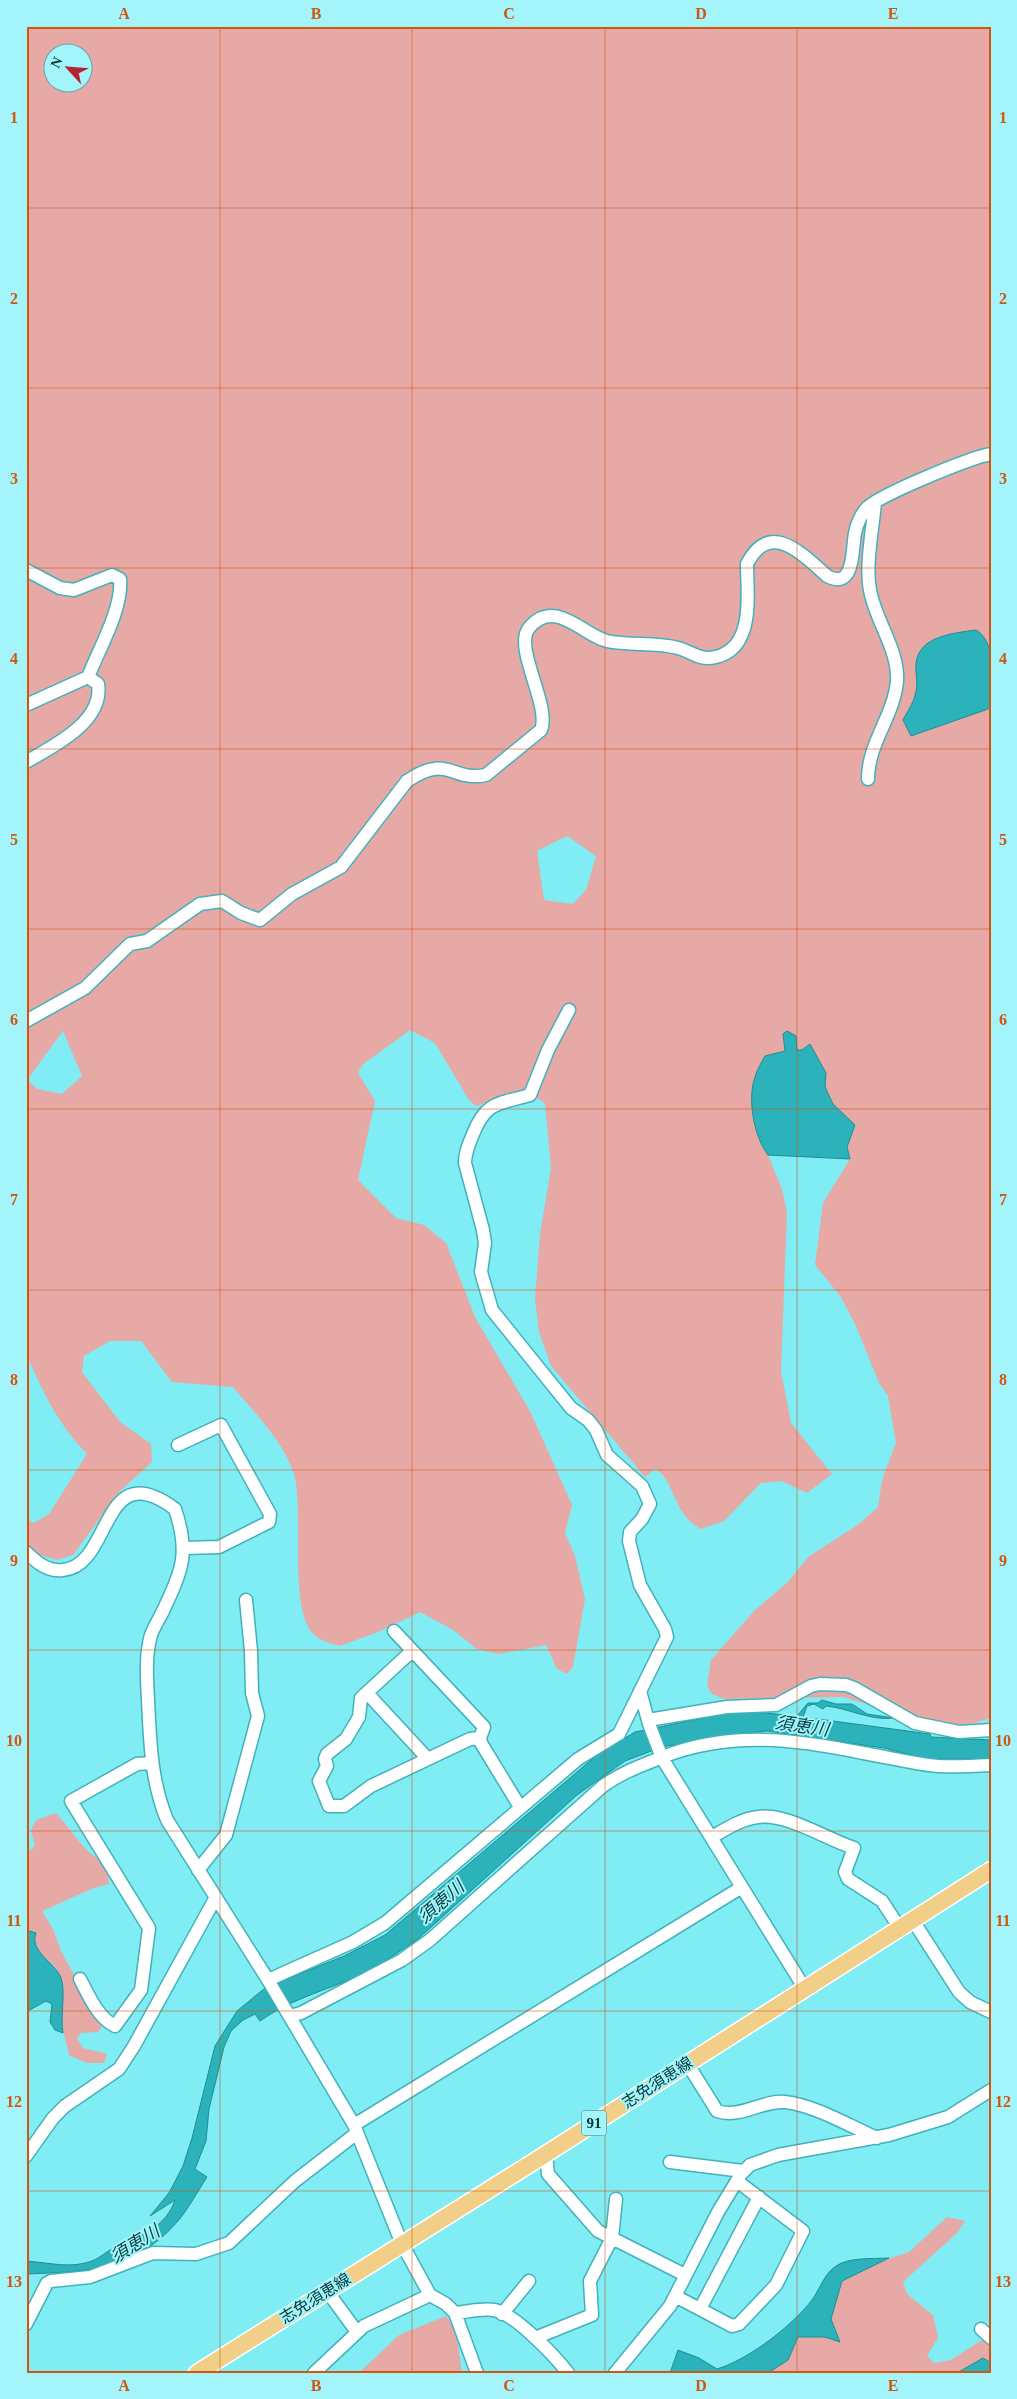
<svg xmlns="http://www.w3.org/2000/svg" width="1017" height="2399" font-family="'Times New Roman','Noto Sans JP',serif">
<style>
.green{fill:#e6a9a6;fill-rule:evenodd}
.water{fill:#2bb2ba;stroke:#1f8d93}
.lines{fill:none;stroke-linecap:round;stroke-linejoin:round}
.minor-casing{stroke:#42b2ba;stroke-width:15}
.major-casing{stroke:#fff;stroke-width:19}
.minor{stroke:#fff;stroke-width:12}
.major{stroke:#f1cf89;stroke-width:16}
.grid{fill:none;stroke:#d15610;stroke-width:1;stroke-opacity:0.55}
.labels{text-anchor:middle;stroke-width:4;stroke-linejoin:round;paint-order:stroke}
.shield{fill:#a3f5fb;stroke:#336f73;stroke-width:1}
.shield-label{font-size:15px;font-weight:bold;fill:#033639}
.street-label{font-size:16px;fill:#033639;stroke:#a3f5fb}
.water-label{font-size:18px;font-style:italic;fill:#074246;stroke:#a3f5fb}
.neatline{fill:none;stroke:#d15610;stroke-width:2}
.grid-label{font-size:16px;text-anchor:middle;font-weight:bold;fill:#d15610}
</style>
<rect width="100%" height="100%" fill="#80ecf4"/>
<path class="green" d="M26 26H991V1718L960 1727 912 1718 843 1697 724 1699 712 1694 707 1686 711 1660 755 1610 787 1583 808 1557 859 1524 878 1507 882 1480 896 1443 888 1396 879 1383 856 1326 841 1297 815 1265 823 1203 850 1159 847 1147 855 1125 833 1104 825 1087 826 1073 809 1044 802 1050H796L783 1034 785 1051 752 1092 761 1146 768 1155 782 1189 787 1213 781 1371 791 1423 832 1474 807 1493 781 1481 761 1483 724 1521 701 1529C672 1514 675 1479 655 1469L645 1477 551 1366 539 1332 535 1298 540 1234 551 1168 545 1103 523 1090 476 1106 469 1100 435 1043 410 1030 362 1065 358 1073 375 1101 358 1180 396 1218 424 1225 446 1243 475 1317 531 1413 572 1505 565 1533 575 1556 585 1599 573 1667 567 1674 557 1669 546 1645 498 1654 477 1649 453 1630 420 1612 378 1632 340 1646C333 1644 325 1642 318 1638 285 1618 306 1506 293 1471 281 1439 255 1413 233 1387L172 1382 141 1341H110L84 1356 82 1372 120 1422 151 1444 152 1462 120 1491 73 1555 57 1560 26 1551V1520L34 1523 49 1514 87 1454C58 1424 42 1391 26 1353ZM52 52H82V82H52ZM567 836 596 856 586 890 573 904 544 900 537 851ZM63 1031 82 1076 62 1094 37 1089 27 1080Z
M56 1813C66 1824 74 1836 84 1847 98 1863 108 1857 109 1884 88 1888 63 1903 42 1911L53 1929 61 1951 77 1980 81 1996 99 2017 103 2025 98 2032 81 2033 77 2038 83 2048 107 2054 104 2063H87L69 2055 61 2021 62 1980 56 1968 38 1951 34 1938 26 1930V1854L35 1846 31 1830 36 1820Z
M947 2217 965 2221 957 2233 903 2282 907 2294 933 2315 938 2338 927 2356 934 2363 951 2360 985 2338 991 2345V2363L983 2358 957 2373H768L788 2360 798 2337H825L839 2342 831 2319 842 2281 878 2262 909 2252Z
M446 2316 456 2331 462 2373H359L399 2335Z"/>
<path class="water" d="M976 630C999 644 991 685 991 708L911 736 903 720C907 712 913 704 915 695 919 684 915 674 916 664 918 636 954 633 976 630Z
M787 1031 796 1036 797 1050H802L810 1044 826 1073 825 1087 833 1104 855 1125 847 1147 850 1159 768 1155C754 1137 747 1099 755 1077 757 1070 761 1063 765 1056L785 1051 783 1034Z
M822 1700 836 1704H852L867 1714 893 1718C870 1721 848 1708 826 1706L823 1709 814 1704 807 1706 803 1717 930 1734 931 1737 991 1740V1759H927L884 1748 767 1731 725 1735 662 1747 625 1761 577 1795 418 1939C397 1953 375 1969 351 1979 320 1992 288 2001 260 2021L255 2014 243 2020 231 2031 224 2047 209 2109 206 2141 195 2169 207 2177C199 2189 191 2204 182 2216 140 2269 88 2272 26 2274V2261C43 2262 64 2267 80 2264 99 2261 100 2255 114 2248 138 2237 166 2228 175 2200L150 2216 169 2193 183 2166 192 2138 215 2046 237 2011 265 1988 344 1956 385 1935 597 1755 635 1732 718 1715 743 1711 797 1716 808 1703H818Z
M26 1930 36 1933C29 1952 55 1962 61 1978 66 1991 60 2017 63 2033L55 2030 50 2022 52 2004 46 2001 26 2012Z
M889 2258 842 2281 831 2319 840 2342 825 2337H798L788 2360 768 2373H670L678 2350 699 2358 717 2369C749 2359 791 2327 812 2300 820 2289 824 2274 836 2266 849 2257 873 2259 889 2258Z
M983 2358 991 2363V2373H957Z"/>
<g class="lines">
<g class="minor-casing">
<path id="minor" d="M26 570 60 588 74 590 112 575 120 579C123 608 99 649 88 677L26 705
M26 762C53 746 104 722 98 684L88 677
M868 779C868 743 894 716 897 681 899 650 875 620 870 590 865 565 873 528 875 502
M26 1021 85 988 130 944 147 941 200 904 222 901 241 913 260 920 292 894 341 867 407 781C448 753 451 782 486 775L541 730C551 706 513 647 529 628 554 597 583 635 607 641 630 646 655 642 678 648 689 651 699 659 710 658 756 653 747 596 747 564 770 519 802 554 827 576 855 591 852 549 855 533 857 524 860 516 866 509 876 496 972 457 991 454
M178 1445 221 1425 270 1514 269 1522 219 1547 183 1548
M26 1552C36 1562 48 1572 63 1570 113 1566 100 1453 175 1509 190 1554 182 1570 163 1611 159 1619 154 1627 151 1635 145 1656 147 1679 148 1700 150 1742 151 1781 167 1820L268 1980 354 2125 402 2244 430 2295 446 2304 455 2313C467 2312 482 2308 494 2310 514 2313 555 2356 568 2373
M394 1631 484 1727 480 1738
M412 1651 361 1698 359 1717 346 1739 327 1754 325 1759 327 1766 319 1781 329 1806H344L371 1786 470 1739 480 1738 481 1743 520 1807
M640 1691 649 1724 662 1758 805 1989
M367 1693 428 1759
M648 1720 727 1707 776 1705 811 1686 820 1684 846 1685 854 1688 915 1723 959 1732 991 1730
M712 1837C726 1829 741 1819 758 1817 787 1813 826 1839 854 1848L845 1872 848 1879 882 1901 899 1927
M198 1870 226 1835 258 1716 252 1693 251 1651 246 1600
M912 1919 959 1992 970 2002 991 2012
M80 1979C89 1996 98 2018 115 2026L141 1990 149 1928 71 1801 137 1764 151 1763
M268 1980 353 1942 385 1923 578 1759 619 1734 667 1637 665 1629 640 1585 629 1541 630 1532 642 1519 650 1504 642 1486 607 1455 596 1430 588 1420 571 1408 492 1310 481 1272 485 1243 483 1230 465 1163C465 1152 469 1144 473 1134 486 1101 499 1104 530 1095L548 1050 569 1010
M290 2016 301 2013 402 1960 430 1940 603 1786C622 1772 643 1765 665 1756 731 1731 795 1739 863 1753 887 1757 913 1764 938 1766 955 1767 973 1766 991 1765
M687 2063 717 2111C740 2119 762 2100 785 2102 814 2105 850 2126 877 2138
M354 2125 742 1887
M546 2154 548 2174 598 2231 685 2275
M26 2156 53 2118 65 2106 119 2069 134 2046 216 1897
M670 2162 743 2171
M327 2291 357 2332
M675 2296 732 2326 739 2324 776 2285 803 2231 737 2181
M700 2309 759 2197
M455 2313 477 2373
M502 2314 529 2281
M26 2324 47 2283 51 2281 90 2277 153 2253 196 2254 229 2243 295 2181 357 2133
M981 2329 991 2338
M535 2338 592 2315 590 2281 612 2238 616 2199
M314 2373 364 2326 430 2295
M615 2373 670 2306 718 2212 741 2174 750 2165 778 2155 889 2135 948 2117 991 2090"/>
</g>
<g class="major-casing">
<path id="major" d="M197 2373 546 2154 991 1870"/>
</g>
<use href="#minor" class="minor"/>
<use href="#major" class="major"/>
</g>
<path class="grid" d="M220 26V2373M412 26V2373M605 26V2373M797 26V2373M26 208H991M26 388H991M26 568H991M26 749H991M26 929H991M26 1109H991M26 1290H991M26 1470H991M26 1650H991M26 1831H991M26 2011H991M26 2191H991"/>
<g class="labels">
<rect class="shield" x="581.5" y="2110.5" width="25" height="25" rx="4"/>
<g class="shield-label">
<text x="594" y="2128">91</text>
</g>
<g class="street-label">
<text transform="translate(657 2082) rotate(-33)" y="6">志免須恵線</text>
<text transform="translate(315 2298) rotate(-32)" y="6">志免須恵線</text>
</g>
<g class="water-label">
<text transform="translate(802 1726) rotate(8)" y="6">須恵川</text>
<text transform="translate(441 1902) rotate(-41)" y="6">須恵川</text>
<text transform="translate(135 2244) rotate(-32)" y="6">須恵川</text>
</g>
</g>
<rect width="1017" height="2399" fill="none" stroke="#a3f5fb" stroke-width="55"/>
<g transform="translate(68 68) rotate(296)"><circle r="24" fill="#a3f5fb" stroke="#63a9ad"/>
<path d="M0-4L9 19L0 12L-9 19Z" fill="#b52433"/>
<text y="-8" font-size="14" font-weight="bold" text-anchor="middle" fill="#033639">N</text>
</g>
<rect x="28" y="28" width="962" height="2344" class="neatline"/>
<g class="grid-label">
<text x="124" y="19">A</text>
<text x="316" y="19">B</text>
<text x="509" y="19">C</text>
<text x="701" y="19">D</text>
<text x="893" y="19">E</text>
<text x="14" y="123">1</text>
<text x="1003" y="123">1</text>
<text x="14" y="304">2</text>
<text x="1003" y="304">2</text>
<text x="14" y="484">3</text>
<text x="1003" y="484">3</text>
<text x="14" y="664">4</text>
<text x="1003" y="664">4</text>
<text x="14" y="845">5</text>
<text x="1003" y="845">5</text>
<text x="14" y="1025">6</text>
<text x="1003" y="1025">6</text>
<text x="14" y="1205">7</text>
<text x="1003" y="1205">7</text>
<text x="14" y="1385">8</text>
<text x="1003" y="1385">8</text>
<text x="14" y="1566">9</text>
<text x="1003" y="1566">9</text>
<text x="14" y="1746">10</text>
<text x="1003" y="1746">10</text>
<text x="14" y="1926">11</text>
<text x="1003" y="1926">11</text>
<text x="14" y="2107">12</text>
<text x="1003" y="2107">12</text>
<text x="14" y="2287">13</text>
<text x="1003" y="2287">13</text>
<text x="124" y="2391">A</text>
<text x="316" y="2391">B</text>
<text x="509" y="2391">C</text>
<text x="701" y="2391">D</text>
<text x="893" y="2391">E</text>
</g>
</svg>
